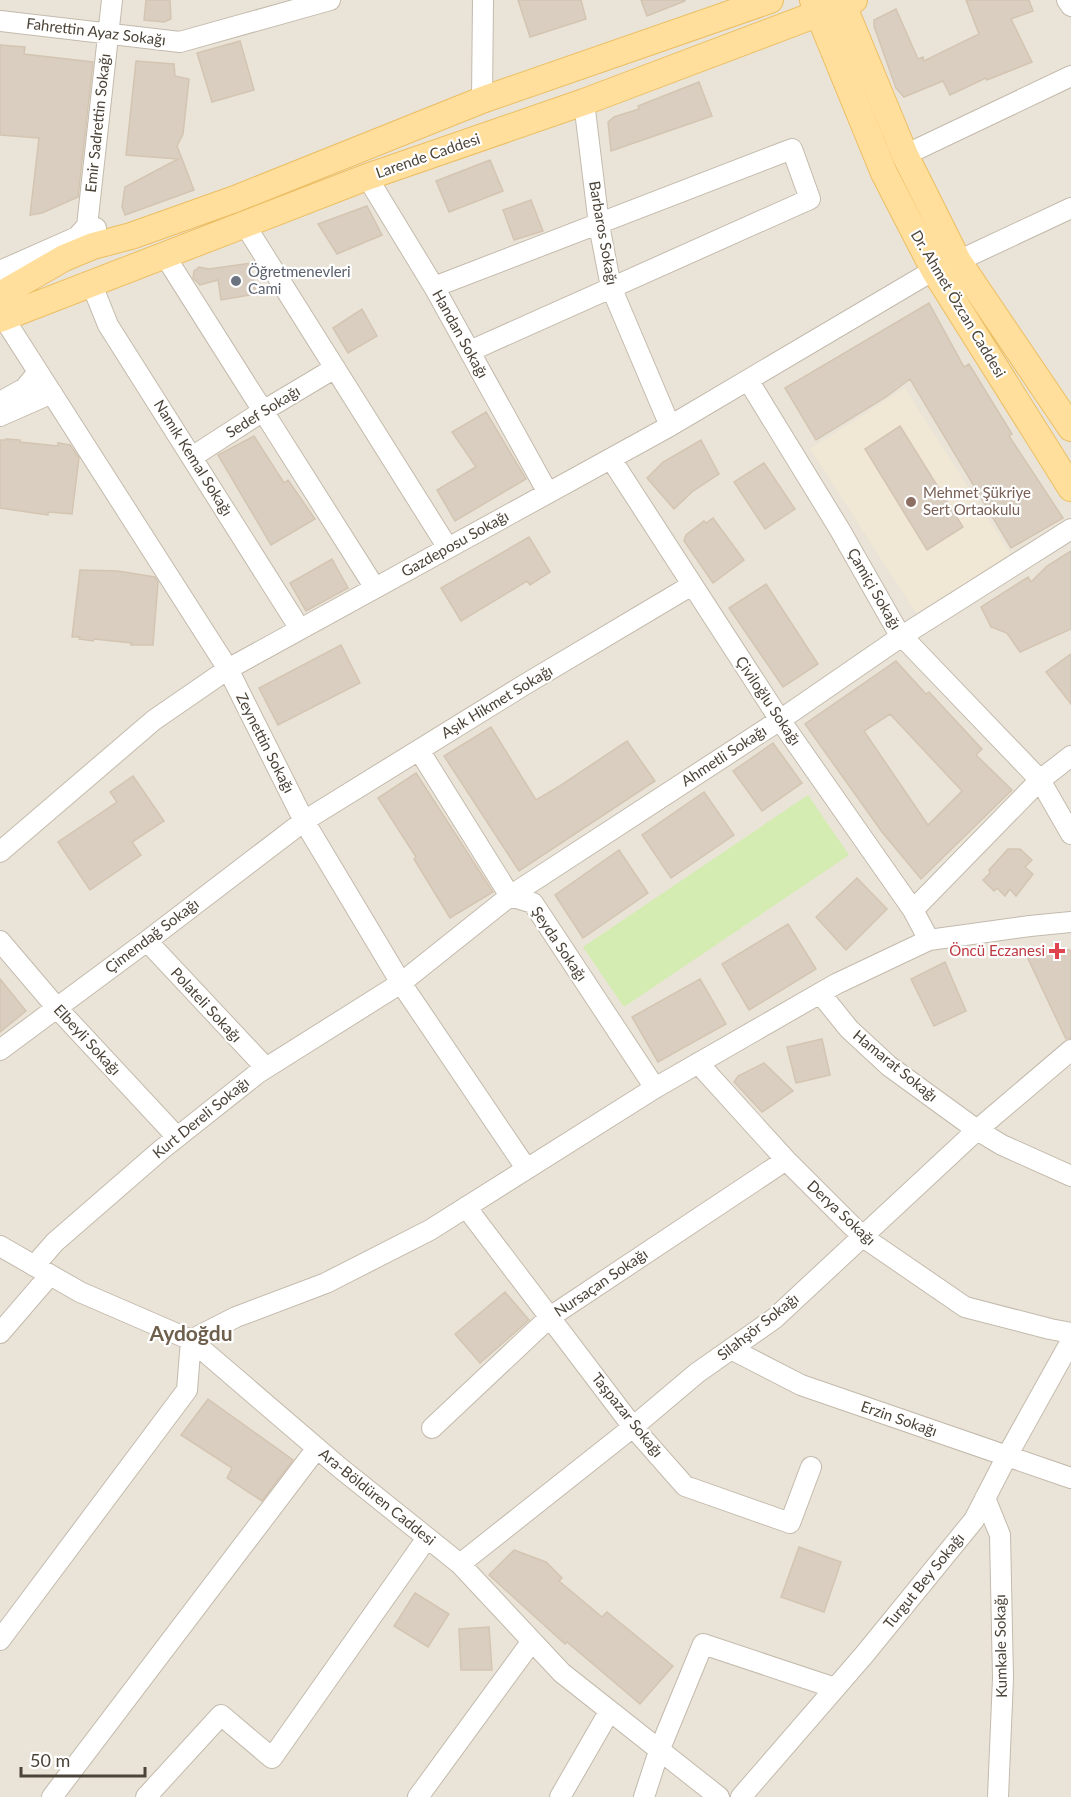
<svg xmlns="http://www.w3.org/2000/svg" width="1071" height="1797" font-family="Lato,sans-serif">
<style>
.residential{fill:#eae4d8}
.education{fill:#f0e7d4}
.green{fill:#d4ecb1}
.building{fill:#d9cebf;stroke:#d4c5b2;stroke-width:1.5;fill-rule:evenodd}
.lines{fill:none;stroke-linecap:round;stroke-linejoin:round}
.minor-casing{stroke:#c3baac;stroke-width:22}
.major-casing{stroke:#ecbe63;stroke-width:28}
.minor{stroke:#fff;stroke-width:20}
.major{stroke:#ffdf9b;stroke-width:26}
.worship-dot{fill:#6b7280;stroke:#fff;stroke-width:2}
.education-dot{fill:#8d6e63;stroke:#fff;stroke-width:2}
.health-dot{fill:#e0444e;stroke:#fff;stroke-width:2}
.labels{text-anchor:middle;stroke-width:4.5;stroke-linejoin:round;paint-order:stroke}
.street-label{font-size:15px;fill:#4b4338;stroke:#fff}
.worship-label{font-size:15px;fill:#5b616d;stroke:#fff;text-anchor:start}
.education-label{font-size:15px;fill:#785e54;stroke:#fff;text-anchor:start}
.health-label{font-size:15px;fill:#be3a42;stroke:#fff;text-anchor:end}
.district-label{font-size:21px;font-weight:bold;fill:#6f604e;stroke:#fff}
</style>
<rect width="100%" height="100%" fill="#f6f2eb"/>
<path class="residential" d="M0 0H1071V1797H0Z"/>
<path class="education" d="M905 388 1011 555 916 613 810 449Z"/>
<path class="green" d="M808 795 849 855 624 1007 583 947Z"/>
<path class="building" d="M146 0H170L171 19 164 22 144 20Z
M518 0H581L586 19 530 37Z
M641 0H685V1L647 16Z
M966 0H1029L1033 11 1011 19 1032 62 987 80 986 78 950 95 943 81 904 97 896 88 874 26V20L896 9 918 59 923 57 924 61 979 34Z
M240 41 254 90 212 102 197 53Z
M0 45 25 47 24 54 93 62 78 197 42 213 30 215 39 138 0 135Z
M136 61 174 64 175 76 189 79 183 134 177 146 194 190 125 215 122 207 125 187 178 159 126 155Z
M699 82 712 116 611 151 608 122 614 117 639 109 638 106Z
M490 160 503 191 449 212 436 181Z
M531 200 543 231 514 240 503 210Z
M367 206 382 235 337 254 318 224Z
M251 263 256 294 221 300 218 280 200 285 193 278 194 271 199 267 209 269Z
M929 303 964 367 969 364 1012 434 1009 436 1063 518 1011 548 910 379 886 397 816 440 785 388Z
M362 309 377 336 348 353 333 328Z
M486 412 526 479 455 521 437 490 476 467 452 432Z
M900 426 963 527 927 550 865 449Z
M254 436 284 483 288 480 315 519 271 545 218 455Z
M6 439 20 440V442L58 446V443L70 445 79 458 72 514 48 512V515L34 513 0 508V440H6Z
M701 440 719 474 693 491 674 509 647 478 663 462Z
M764 463 795 509 765 529 734 482Z
M713 518 744 560 713 583 684 541 686 535 704 521 706 523Z
M529 537 550 572 530 585 527 581 461 621 441 588Z
M1071 551V629L1020 652 1007 633 991 627 981 607 1028 577 1031 582 1047 566Z
M332 559 348 588 306 611 290 583Z
M80 570 118 571 155 577 158 582 153 645H131L132 643 94 639 93 641 79 639 80 637H72Z
M766 584 818 664 783 687 729 608Z
M341 645 360 683 278 725 259 688Z
M1071 654V704L1046 672Z
M896 661 926 694 929 692 982 749 976 755 1012 790 921 879 882 832 805 724ZM890 714 962 791 928 825 864 731Z
M491 727 536 800 558 787 627 741 655 781 519 871 444 756Z
M773 743 802 783 762 811 733 771Z
M416 773 493 892 450 918 414 859 416 857 378 798Z
M133 776 164 821 132 842 141 855 90 890 58 842 117 802 110 792Z
M704 792 734 835 671 878 642 835Z
M1008 849H1020L1032 860 1025 867 1033 874 1016 896 1010 889 1005 896 997 888 994 891 983 880 990 873 989 870Z
M619 850 648 893 583 938 555 895Z
M857 878 887 909 846 950 816 917Z
M788 924 816 969 749 1010 722 964Z
M1023 948 1071 950V1038L1066 1039Z
M945 962 966 1011 934 1026 911 979Z
M0 979 26 1011 0 1032Z
M700 979 726 1024 658 1062 632 1017Z
M822 1039 830 1075 796 1083 787 1047Z
M764 1063 793 1091 762 1112 734 1082 738 1076Z
M505 1292 529 1320 480 1363 455 1334Z
M208 1399 293 1460 262 1501 227 1478 232 1468 181 1435Z
M799 1547 841 1562 824 1612 781 1597Z
M514 1550 546 1562 562 1578 559 1581 602 1617 607 1612 673 1666 640 1704 567 1642 565 1644 489 1575Z
M415 1593 449 1614 428 1647 394 1626Z
M489 1627 492 1670H461L459 1629Z"/>
<g class="lines">
<g class="minor-casing">
<path id="minor" d="M1067 0 1071 6
M0 21 180 42 330 0
M482 100 483 0
M584 102 599 225 611 287 670 426
M905 155 1071 76
M367 177 434 287 548 493
M245 225 448 548
M93 246 87 226 112 0
M165 256 375 588
M958 261 1071 208
M0 271 77 237 87 226 96 228
M92 285 108 325 300 629
M434 287 792 149 810 199 470 351
M3 317 228 669 304 821 401 983 526 1168
M748 380 840 530 898 632 1040 780 1071 834
M0 402 25 388 38 372
M0 416 52 393
M192 457 263 411 335 368
M611 459 780 720 913 910 929 940
M419 750 510 896 533 903 655 1088
M0 852 154 720 228 669 670 426 934 270
M913 910 1040 780 1071 756
M0 941 57 1008 177 1137
M147 941 266 1068
M820 993 849 1029 889 1066 977 1130 1002 1145 1071 1176
M0 1050 147 941 304 821 524 685 692 585
M698 1063 786 1160 863 1237 965 1307 1050 1329 1071 1333
M466 1207 633 1427 685 1486 790 1523 811 1467
M0 1246 80 1292 191 1340 339 1467 460 1564 562 1673 719 1797
M34 1266 55 1242 161 1150 258 1073 401 983 510 896 780 720 902 636 1071 529
M0 1333 50 1275
M731 1349 801 1385 1071 1478
M432 1428 550 1317 786 1160
M985 1498 1000 1535 1003 1678 998 1797
M460 1564 633 1427 697 1373 775 1318 977 1130 1071 1050
M0 1640 187 1390 191 1340 236 1317 326 1283 430 1230 655 1088 836 984 929 940 1030 926 1071 922
M52 1797 317 1448
M146 1797 221 1715 272 1758 427 1538
M418 1797 532 1641
M560 1797 609 1712
M644 1797 659 1751 703 1644 835 1688
M741 1797 864 1655 974 1520 1007 1456 1071 1341"/>
</g>
<g class="major-casing">
<path id="major" d="M813 0 884 173 934 270 1071 488
M841 0 905 155 958 261 1071 428
M0 295 64 258 93 246 131 236 235 199 482 100 770 0
M0 319 367 177 584 102 854 0"/>
</g>
<use href="#minor" class="minor"/>
<use href="#major" class="major"/>
</g>
<circle class="worship-dot" cx="236" cy="281" r="6"/>
<circle class="education-dot" cx="911" cy="502" r="6"/>
<path class="health-dot" d="M1054 942h6v6h6v6h-6v6h-6v-6h-6v-6h6z"/>
<g class="labels">
<g class="street-label">
<text transform="translate(96 32) rotate(7)" y="5">Fahrettin Ayaz Sokağı</text>
<text transform="translate(98 123) rotate(-84)" y="5">Emir Sadrettin Sokağı</text>
<text transform="translate(428 156) rotate(-19)" y="5">Larende Caddesi</text>
<text transform="translate(603 233) rotate(80)" y="5">Barbaros Sokağı</text>
<text transform="translate(958 304) rotate(59)" y="5">Dr. Ahmet Özcan Caddesi</text>
<text transform="translate(460 334) rotate(61)" y="5">Handan Sokağı</text>
<text transform="translate(263 412) rotate(-32)" y="5">Sedef Sokağı</text>
<text transform="translate(193 458) rotate(58)" y="5">Namık Kemal Sokağı</text>
<text transform="translate(455 544) rotate(-29)" y="5">Gazdeposu Sokağı</text>
<text transform="translate(874 589) rotate(60)" y="5">Çamiçi Sokağı</text>
<text transform="translate(768 701) rotate(56)" y="5">Çiviloğlu Sokağı</text>
<text transform="translate(497 702) rotate(-31)" y="5">Aşık Hikmet Sokağı</text>
<text transform="translate(265 743) rotate(63)" y="5">Zeynettin Sokağı</text>
<text transform="translate(724 756) rotate(-33)" y="5">Ahmetli Sokağı</text>
<text transform="translate(152 936) rotate(-37)" y="5">Çimendağ Sokağı</text>
<text transform="translate(559 944) rotate(56)" y="5">Şeyda Sokağı</text>
<text transform="translate(206 1005) rotate(47)" y="5">Polateli Sokağı</text>
<text transform="translate(87 1040) rotate(47)" y="5">Elbeyli Sokağı</text>
<text transform="translate(895 1066) rotate(39)" y="5">Hamarat Sokağı</text>
<text transform="translate(201 1118) rotate(-39)" y="5">Kurt Dereli Sokağı</text>
<text transform="translate(841 1213) rotate(43)" y="5">Derya Sokağı</text>
<text transform="translate(601 1283) rotate(-34)" y="5">Nursaçan Sokağı</text>
<text transform="translate(758 1327) rotate(-38)" y="5">Silahşör Sokağı</text>
<text transform="translate(627 1415) rotate(51)" y="5">Taşpazar Sokağı</text>
<text transform="translate(899 1419) rotate(19)" y="5">Erzin Sokağı</text>
<text transform="translate(377 1497) rotate(39)" y="5">Ara-Böldüren Caddesi</text>
<text transform="translate(924 1581) rotate(-51)" y="5">Turgut Bey Sokağı</text>
<text transform="translate(1001 1646) rotate(-91)" y="5">Kumkale Sokağı</text>
</g>
<g class="worship-label">
<text x="248" y="277">Öğretmenevleri<tspan x="248" dy="17">Cami</tspan></text>
</g>
<g class="education-label">
<text x="923" y="498">Mehmet Şükriye<tspan x="923" dy="17">Sert Ortaokulu</tspan></text>
</g>
<g class="health-label">
<text x="1045" y="956">Öncü Eczanesi</text>
</g>
<g class="district-label">
<text x="191" y="1341">Aydoğdu</text>
</g>
</g>
<path d="M21 1767v9h124v-9" fill="none" stroke="#4b4338" stroke-width="3"/>
<text x="30" y="1767" font-size="18" fill="#4b4338" stroke="#ffffff" stroke-width="4.5" paint-order="stroke">50 m</text>
</svg>
